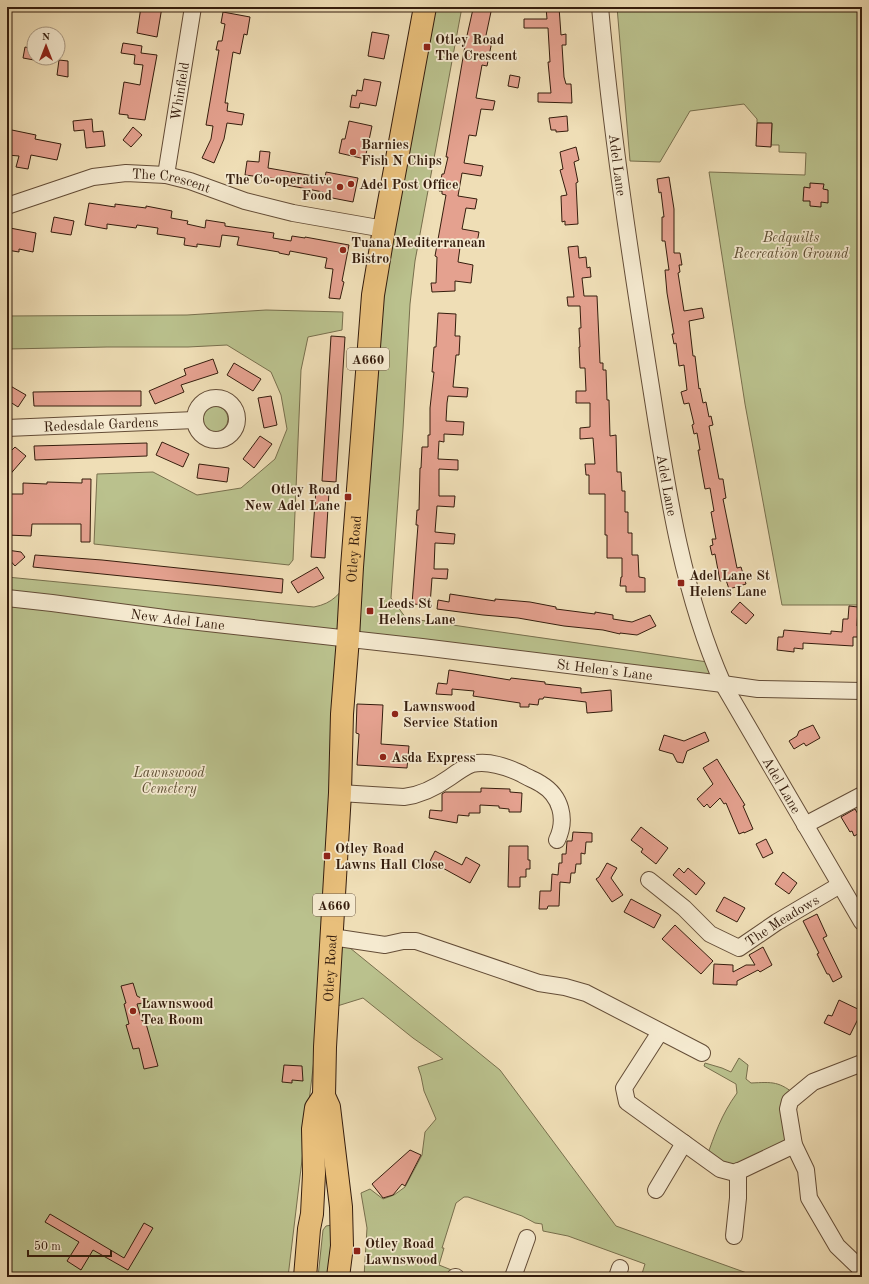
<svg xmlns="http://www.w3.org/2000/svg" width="869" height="1284" font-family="'Old Standard TT',serif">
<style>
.green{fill:#bac18d;stroke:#786f4d}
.building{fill:#e4a18f;stroke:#351d0d}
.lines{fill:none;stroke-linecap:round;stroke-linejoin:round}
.minor-casing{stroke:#644d37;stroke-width:18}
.highway-casing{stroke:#351d0d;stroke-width:24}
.minor{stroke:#f5ead0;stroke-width:16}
.highway{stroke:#e8bf7b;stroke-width:22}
.poi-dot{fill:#8f2418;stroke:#f5ead0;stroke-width:1.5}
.labels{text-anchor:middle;stroke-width:3.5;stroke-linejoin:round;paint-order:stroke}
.shield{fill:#f5ead0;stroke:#6f5a48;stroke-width:1}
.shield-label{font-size:13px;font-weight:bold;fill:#351d0d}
.poi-label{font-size:14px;font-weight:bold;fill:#351d0d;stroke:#f5ead0;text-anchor:start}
.street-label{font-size:14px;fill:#351d0d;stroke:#f5ead0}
.park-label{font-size:14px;font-style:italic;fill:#5d4e33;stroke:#f5ead0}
</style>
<rect width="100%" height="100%" fill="#efdeb6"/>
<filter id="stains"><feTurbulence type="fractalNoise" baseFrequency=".005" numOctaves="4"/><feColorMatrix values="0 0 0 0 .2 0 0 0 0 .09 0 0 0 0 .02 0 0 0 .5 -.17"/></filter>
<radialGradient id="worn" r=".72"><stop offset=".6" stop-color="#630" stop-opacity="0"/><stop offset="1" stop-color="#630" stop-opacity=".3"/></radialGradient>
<path class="green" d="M425 7H462L415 261 410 304 403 429 391 598 406 618C509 634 611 647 714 663L723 684 359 639 319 1018 288 1277H7V577L314 607C334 603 338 594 351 580L373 295Z
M617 7H862V605H782L745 404 709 172 805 175 806 153 779 152V145H771L772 124 757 123V119L744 104 690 111 660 162 630 161Z
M266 310 343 312 342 330 308 337 301 370 293 560 289 565 94 544 97 474 153 472 197 495 241 488 275 459 287 429 281 395 271 372 227 345 188 347H107L7 349V316L187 315Z
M202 419a13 13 0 1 1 26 0a13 13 0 1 1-26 0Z
M339 939 500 1070 616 1226 758 1277H641L645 1264 568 1236 543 1231 542 1224 535 1223 522 1216 468 1197H464L456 1203 442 1248H444L439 1265 454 1271 452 1277H364L367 1228 361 1193 370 1189 383 1199 394 1195 405 1187 422 1155 425 1132 436 1119 424 1091 421 1076 418 1067 443 1059 413 1038 363 998 334 1007Z
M739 1058 748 1065 746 1079 751 1083C773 1082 779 1081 797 1096L794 1145 735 1173 706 1159C715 1134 721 1115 737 1093L736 1084 704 1066 705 1063 722 1068 731 1072Z
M332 1225 333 1277H318L323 1230 326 1226Z"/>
<path class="building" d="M141 7H162L157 37 137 33Z
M476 7H492L485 40 492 41 487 66 482 65 476 98 495 101 493 110 481 109 476 136 469 135 464 163 483 166 481 176 462 173 458 196 477 199 475 209 466 208 462 229 479 232 477 243 461 240 458 262 473 265 471 283 455 281V291L432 292 431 283H436L437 257 435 256 446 195 442 194V191H439L442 174H444L448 157H446L466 40 473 9 476 10Z
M546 7H559L561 35 566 34V45H562L564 77 566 84H571L572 103 538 102V93H551L548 62H550L548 28H524V19H547Z
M223 12 250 17 247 35 244 34 240 54 233 52 225 103H228L227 111 244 114 242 125 227 123 224 139 214 163 202 158 211 139 213 126 206 125 219 50H216L218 41H222L225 24 221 23Z
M372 32 389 35 384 59 368 56Z
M123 43 142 46 141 53 157 55 145 120 128 118V115L119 114 124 82 140 85 143 65 134 64 135 55 121 53Z
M25 47 34 49V60L23 58Z
M59 60 68 61V77L57 75Z
M510 75 520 77 518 88 508 86Z
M364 79 381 82 376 106 360 103 359 108 350 107 352 95 356 96 357 90 362 91Z
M567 116 568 131 556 132V130H551L549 118Z
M92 119 93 132 103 131 105 146 86 148 84 130 74 131 73 121Z
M349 121 372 126 365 159 339 153 342 139H345Z
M757 123H772L771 147 756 146Z
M133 127 142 135 131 147 123 140Z
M7 129 36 135 35 139 61 144 57 160 31 155 28 169 16 167 19 156 7 155Z
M576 147 579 160 574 162 578 182 576 183 578 224 565 225V221L562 222 561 196 567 195 560 170 563 169 560 152Z
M260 151 270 152 268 168 325 178 326 172 358 178 353 202 322 196 323 192 276 183 277 179 245 175 247 161 259 162Z
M669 177 674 209V253H680L682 265H679L680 272 678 273 684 311 702 308 704 318 689 321 693 356H695L699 389 700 388 703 403 706 402 709 417 711 416 713 425 709 426 719 479H723L726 498 723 499 737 568 741 567 746 584 729 589 726 580 720 581 715 554 712 555 710 546 713 545 712 539H716L711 512 714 511 710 488 705 489 698 450H700L697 433 694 434 692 425 694 424 689 403 684 404 681 392 687 390 684 365 679 366 676 343 674 344 672 334H674L667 293 665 270H669L665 241H662V217H664L661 192 659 193 657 179Z
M810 183 824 184 823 189 828 190V203L821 202V207L810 206V201H803L804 187 810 188Z
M89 203 115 207V204L146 208V206L172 211 171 218 188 221 187 224 205 228 206 220 225 223V226L274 233 273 238 291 241 292 236 305 238V237L349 245 342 281 344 282 340 299 329 298 333 269 325 268 327 258 290 251 289 255 279 253V252L237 245 239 237 222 235 220 247 197 244V247L184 245 185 238 157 234 158 228 137 225 136 228 107 224V229L85 225Z
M54 217 74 221 71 235 51 232Z
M10 228 36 233 33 252 19 249V252L7 250V232L9 233Z
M578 246 579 258 586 257 587 268 590 267 591 277 582 278 584 296H597L600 363H603V370H606L607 400H609L610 436 616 435 617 472H621L622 491H625V512H628V533H632V555H638L639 577 645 578V592H626V586H620L621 577H622V558H607V535H605V494H589V475H586L585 464H595L593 438 580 439V428L590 427V403H576V391H586L585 368H580L579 347H580L579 328H581L580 306H568L567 297H574L568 247Z
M438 313 456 314 455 336H460L459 355H456L453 387 468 388 467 397 448 396 447 403 446 421 464 422 463 435 444 434V442L439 441 438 459 458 460V470L439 469V496H455L454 507 437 506 435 532 455 534 454 544 435 543 434 569H448L447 579 432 578 430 605 412 604 418 525H416L417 510H419L420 468H421L422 447H428V435H430V408L434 372H432L434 347H436Z
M331 336 345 337 336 482 322 481Z
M213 359 218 373 181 385 184 392 155 404 149 391 186 375 184 369Z
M234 363 261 379 253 391 227 375Z
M7 384 26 395 18 407 7 400Z
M111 391H141V406H34L33 392Z
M271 396 277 425 264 428 258 398Z
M260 436 272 444 254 468 243 459Z
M162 442 189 454 183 467 156 455Z
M147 443V456L35 460 34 446Z
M15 447 26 456 7 478V455Z
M199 464 229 468 227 482 197 478Z
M82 479H91L90 542H81V524H32L31 536 7 535V494H23V483L47 484V482L82 483Z
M316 490 329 491 325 558 311 557Z
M7 550 21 552 25 557 15 566 7 557Z
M35 555 102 560 283 579 282 593 221 586 33 567Z
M317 567 324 578 298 593 291 582Z
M450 594 495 601V599L530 602 556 607V609L595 614V612L613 615V619L632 622 650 615 656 626 637 635 620 633V634L603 630 564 626 518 618 483 615 437 609 438 600 449 602Z
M740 602 754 615 746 624 731 612Z
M849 606 858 607 857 626H862V637H853V646L803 643V649L794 648V652L777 650 778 637H783L784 630 831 634V631L842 632 843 619H848Z
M449 670 510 680 511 678 545 682V684L581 688V693L611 690 612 711 587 713 586 702 544 697 543 699H539L538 705 529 704V707H520V703L473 696 474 691 452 689V695L436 694 438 683 447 684Z
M357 704 383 705 381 744 409 746 407 768 357 765 359 734 356 733Z
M813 725 820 738 806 746 804 743 794 749 789 741 797 736 799 731Z
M705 732 709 741 687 751 683 763 677 762 673 754 659 750 664 735 684 741Z
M717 759 745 805 743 806 753 829 744 833V832L739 834 726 803 724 804 720 798 710 808 707 804 704 807 697 799 713 784 703 768Z
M481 788 510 789V792L522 793 521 812H509V809L499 808V806L480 805V813H469V816L458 815 457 823 429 818 430 810 442 811V794L445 792H481Z
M855 809 862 821V832L854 836 852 831 850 832 841 817Z
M641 827 668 848 656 864 641 852 643 849 631 840Z
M573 832 592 833V842H586L585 854 581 853V864H576L575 873H571L570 883 560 882 559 906H548L547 909H539L540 891H551L552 874 558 875 559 863H562V854H566L567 841H572Z
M766 839 773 853 763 858 756 844Z
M509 846H528V860H530V869H526V877H520V887H508Z
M435 851 462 865 466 857 480 865 470 883 430 861Z
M607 863 617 868 611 878 623 895 612 902 596 879 599 877Z
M679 868 684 873 688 868 705 883 696 895 673 875Z
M783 872 797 883 789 894 775 884Z
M724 897 745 908 737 922 716 911Z
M631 899 661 915 654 928 624 912Z
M817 914 827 936 823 938 842 977 833 982 829 974H827L817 954 819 953 803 921Z
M675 925 713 961 701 974 662 939Z
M763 947 772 965 760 972 758 970 737 981V985L713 984 714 964 733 965V972L746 965H755L749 955Z
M133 983 137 996 149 1002 137 1004 142 1021 145 1020 158 1066 144 1069 139 1048 133 1049 126 1025 129 1024 124 1004 126 1003 121 986Z
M839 1000 862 1011 850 1035 824 1023 828 1015 832 1016Z
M284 1065 302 1066 303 1081 292 1080V1083L282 1082Z
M410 1150 421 1155 405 1186 402 1184 393 1195 383 1198 372 1184Z
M50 1214 124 1258 144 1223 153 1228 128 1270 93 1250 81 1270 67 1261 79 1242 45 1222Z"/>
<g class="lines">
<g class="minor-casing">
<g id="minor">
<path id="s1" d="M600 7C611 128 629 248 648 368 665 474 679 585 723 684L862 922"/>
<path id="s2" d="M166 175 193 7"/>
<path id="s3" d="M7 206 93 177 126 173 166 175 190 181 245 201 293 213 384 229"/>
<circle cx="216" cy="419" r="21"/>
<path id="s4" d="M7 428 195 420"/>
<path id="s5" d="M7 598 52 603 172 619 422 647 723 684 758 689 862 691"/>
<path d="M340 793 404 797C421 795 435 788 449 778 456 773 464 767 472 764 489 760 507 767 522 774 528 778 535 780 541 784 561 796 567 819 557 840"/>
<path d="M805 825 862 795"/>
<path id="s6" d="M649 880 684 908 710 934 739 948 777 922 840 885"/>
<path d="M332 937 385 945 403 941H416L539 983 565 987 586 993 702 1053"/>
<path d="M660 1032 624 1088 627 1102 720 1169 735 1173 794 1145"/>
<path d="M862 1063 813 1082 790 1101 788 1109 794 1145 806 1170 809 1198 837 1246 862 1270"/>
<path d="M656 1190 684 1143"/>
<path d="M734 1236 738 1198V1171"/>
<path d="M455 1277H456"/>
<path d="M513 1277 527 1238"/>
<path d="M617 1277 620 1268"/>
</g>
</g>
<g class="highway-casing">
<g id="highway">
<path d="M305 1277 309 1229 312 1214 314 1174 313 1129 316 1108 324 1096"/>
<path id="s7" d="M338 1277 342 1246 341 1207 329 1107 324 1096 325 1047 340 793 342 714 348 638 352 567 373 295 384 229 425 7"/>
</g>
</g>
<use href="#minor" class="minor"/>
<use href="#highway" class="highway"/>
</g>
<g class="poi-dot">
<rect x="423" y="43" width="8" height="8" rx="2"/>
<circle cx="353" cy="152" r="4"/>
<circle cx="351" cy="184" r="4"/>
<circle cx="340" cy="187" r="4"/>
<circle cx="343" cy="250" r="4"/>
<rect x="344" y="493" width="8" height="8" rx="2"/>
<rect x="677" y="579" width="8" height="8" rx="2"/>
<rect x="366" y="607" width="8" height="8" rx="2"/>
<circle cx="395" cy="714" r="4"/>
<circle cx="383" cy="757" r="4"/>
<rect x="323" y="852" width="8" height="8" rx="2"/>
<circle cx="133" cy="1011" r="4"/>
<rect x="353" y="1247" width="8" height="8" rx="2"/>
</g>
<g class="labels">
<g class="shield">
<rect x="347" y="348" width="42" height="22" rx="3"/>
<rect x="313" y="894" width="42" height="22" rx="3"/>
</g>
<g class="shield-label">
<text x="368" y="364">A660</text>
<text x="334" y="910">A660</text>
</g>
<g class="poi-label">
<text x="435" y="44">Otley Road<tspan x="435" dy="16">The Crescent</tspan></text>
<text x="361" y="149">Barnies<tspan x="361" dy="16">Fish N Chips</tspan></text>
<text x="332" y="184" text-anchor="end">The Co-operative<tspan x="332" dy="16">Food</tspan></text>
<text x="359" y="189">Adel Post Office</text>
<text x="351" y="247">Tuana Mediterranean<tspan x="351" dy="16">Bistro</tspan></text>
<text x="340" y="494" text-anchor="end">Otley Road<tspan x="340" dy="16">New Adel Lane</tspan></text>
<text x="689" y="580">Adel Lane St<tspan x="689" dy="16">Helens Lane</tspan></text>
<text x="378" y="608">Leeds St<tspan x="378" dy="16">Helens Lane</tspan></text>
<text x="403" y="711">Lawnswood<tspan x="403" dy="16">Service Station</tspan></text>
<text x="391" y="762">Asda Express</text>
<text x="335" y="853">Otley Road<tspan x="335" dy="16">Lawns Hall Close</tspan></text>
<text x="141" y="1008">Lawnswood<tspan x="141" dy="16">Tea Room</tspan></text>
<text x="365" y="1248">Otley Road<tspan x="365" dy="16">Lawnswood</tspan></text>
</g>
<g class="street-label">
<text dy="5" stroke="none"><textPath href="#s2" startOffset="85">Whinfield</textPath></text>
<text dy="5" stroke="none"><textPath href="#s1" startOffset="159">Adel Lane</textPath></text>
<text dy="5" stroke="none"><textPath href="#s3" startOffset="170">The Crescent</textPath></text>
<text dy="5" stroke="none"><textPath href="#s4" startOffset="94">Redesdale Gardens</textPath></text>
<text dy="5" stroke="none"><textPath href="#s1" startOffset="483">Adel Lane</textPath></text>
<text dy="5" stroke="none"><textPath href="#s7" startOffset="731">Otley Road</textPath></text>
<text dy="5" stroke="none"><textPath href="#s5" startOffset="172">New Adel Lane</textPath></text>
<text dy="5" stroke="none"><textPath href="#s5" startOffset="602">St Helen's Lane</textPath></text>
<text dy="5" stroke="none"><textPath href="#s1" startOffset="807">Adel Lane</textPath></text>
<text dy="5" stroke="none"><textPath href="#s6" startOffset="165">The Meadows</textPath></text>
<text dy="5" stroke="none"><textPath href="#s7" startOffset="311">Otley Road</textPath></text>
</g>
<g class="park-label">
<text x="791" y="242">Bedquilts<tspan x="791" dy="16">Recreation Ground</tspan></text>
<text x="169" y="777">Lawnswood<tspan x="169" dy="16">Cemetery</tspan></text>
</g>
</g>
<rect width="869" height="1284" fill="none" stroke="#efdeb6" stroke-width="24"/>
<rect x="8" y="8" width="853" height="1268" fill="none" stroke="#351d0d" stroke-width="2"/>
<rect x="12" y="12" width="845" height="1260" fill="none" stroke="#351d0d"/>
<g transform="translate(46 46)"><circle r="19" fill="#f5ead0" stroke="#a89882"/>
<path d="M0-3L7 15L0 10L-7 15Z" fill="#8f2418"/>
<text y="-6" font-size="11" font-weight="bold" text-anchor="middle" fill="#351d0d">N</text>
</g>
<path d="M28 1250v6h83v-6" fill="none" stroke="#351d0d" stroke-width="2"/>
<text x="34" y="1250" font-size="12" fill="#351d0d" stroke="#f5ead0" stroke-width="3" paint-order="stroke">50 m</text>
<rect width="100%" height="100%" filter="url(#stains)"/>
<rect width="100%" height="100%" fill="url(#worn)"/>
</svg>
